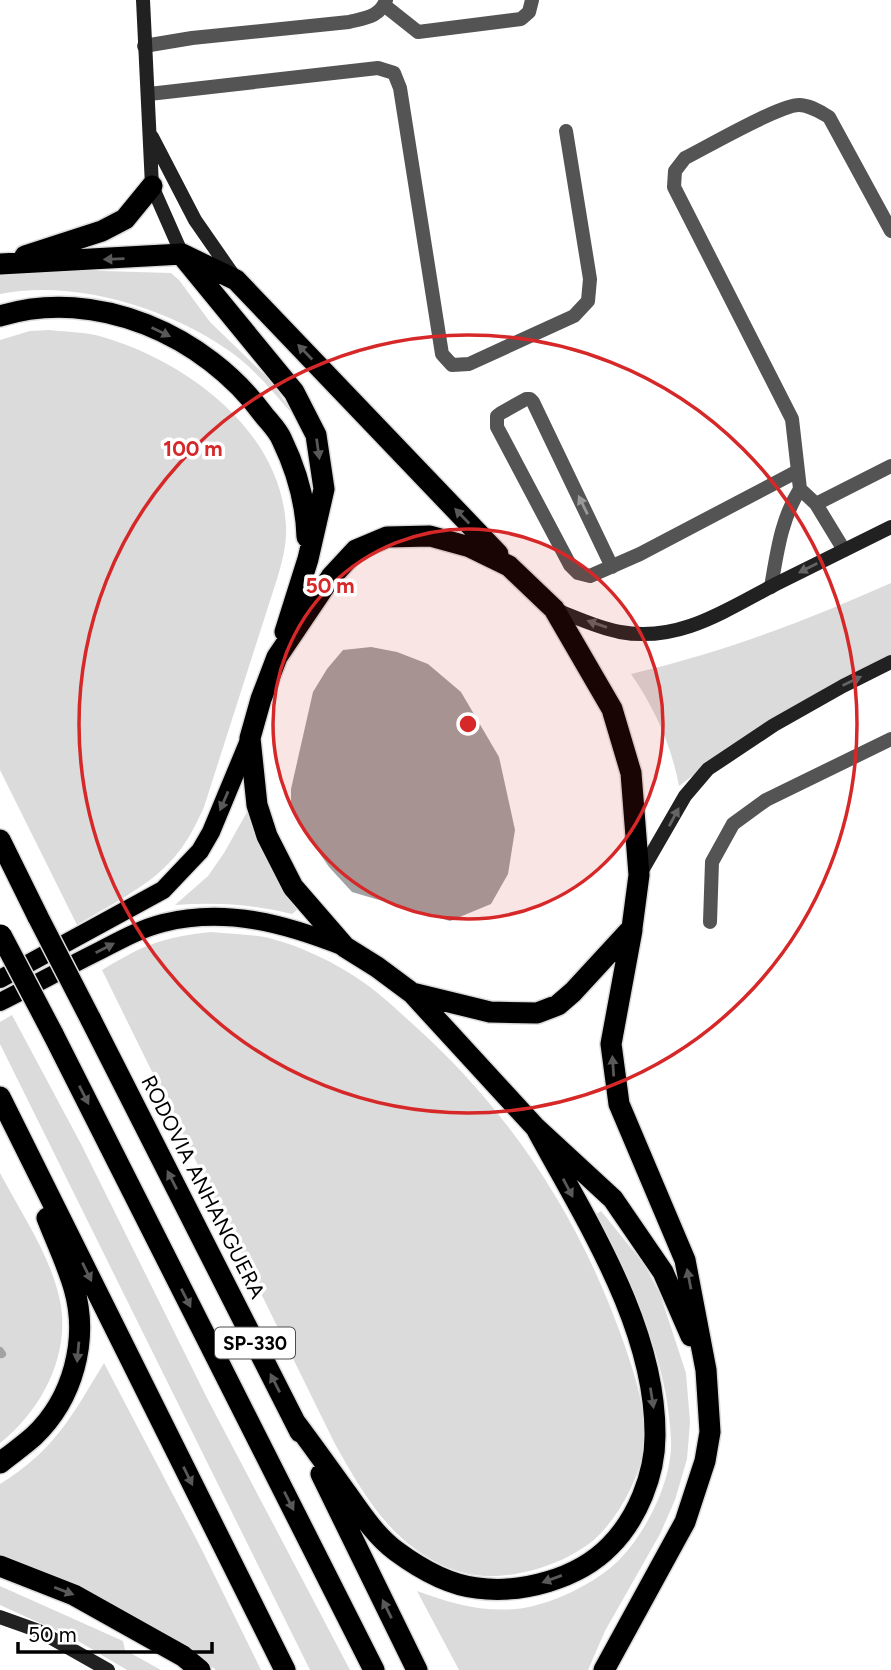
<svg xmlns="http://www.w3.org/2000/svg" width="891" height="1670" font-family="Figtree,sans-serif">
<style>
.green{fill:#dbdbdb}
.water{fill:#a2a2a2}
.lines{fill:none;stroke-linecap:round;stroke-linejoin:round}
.stream{stroke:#a2a2a2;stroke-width:8}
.primary-casing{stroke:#dbdbdb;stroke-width:21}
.highway-casing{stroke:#dbdbdb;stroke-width:24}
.lane{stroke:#545454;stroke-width:14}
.street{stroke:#545454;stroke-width:14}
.secondary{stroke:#212121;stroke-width:14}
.primary{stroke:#000;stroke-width:18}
.highway{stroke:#000;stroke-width:21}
.highway-bridge-casing{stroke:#dbdbdb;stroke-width:24;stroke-linecap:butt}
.highway-bridge{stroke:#000;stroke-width:21}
.oneway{fill:#595959}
.oneway2{fill:#989898}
.oneway3{fill:#646464}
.ring{fill:none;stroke:#d62828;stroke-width:3.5}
.labels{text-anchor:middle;stroke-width:7;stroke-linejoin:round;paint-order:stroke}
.shield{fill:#fff;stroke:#4c4c4c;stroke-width:2}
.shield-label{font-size:19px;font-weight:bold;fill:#000}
.street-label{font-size:21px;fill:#000;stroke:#fff}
.centre{fill:#d62828;stroke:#fff;stroke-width:3.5}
.ring-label{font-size:21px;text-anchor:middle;font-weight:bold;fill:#d62828;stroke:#fff;stroke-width:7;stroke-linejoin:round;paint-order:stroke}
</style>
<rect width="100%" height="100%" fill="#fff"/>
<path class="green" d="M70 270 171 273 179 280 210 322 272 382 295 417C276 395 258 373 235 355 172 309 77 279 0 294V276Z
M49 330C67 332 86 332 103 337 188 362 281 431 286 526 287 545 282 562 277 579L204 807C195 827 185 847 169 863 146 888 106 907 77 925L0 770V340L30 331Z
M891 583V656L716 758 679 786C671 744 655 709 631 674 722 653 806 621 891 583Z
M247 812C258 849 275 878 297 910L292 914C253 904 215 902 175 905L208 876 224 853Z
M211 932C230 934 250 934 269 938 301 946 336 963 363 982 382 995 399 1012 416 1027 511 1113 579 1217 622 1338 635 1375 650 1417 642 1457 636 1484 617 1518 597 1537 570 1562 521 1578 484 1576 465 1575 445 1568 429 1558 384 1532 360 1488 335 1444L102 970C143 945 163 937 211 932Z
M12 1015 81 1144 207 1398 350 1670H310L0 1044V1022Z
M0 1173C21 1213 51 1256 60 1301 71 1355 41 1411 0 1443Z
M601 1211 644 1264 660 1294 686 1373 690 1422 687 1459 675 1500 660 1534 605 1631 588 1670H459L417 1591C450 1603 480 1612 516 1609 549 1606 597 1583 620 1559 647 1531 673 1479 671 1439 667 1358 633 1285 595 1215Z
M104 1363 201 1548 261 1670H216L163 1632 121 1610 0 1558V1484C55 1450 71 1417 104 1363Z
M0 1586 123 1641 125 1650 161 1670H127L73 1638 0 1605Z"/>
<path class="water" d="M371 647 397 652 428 664 461 692 499 757 515 830 508 874 491 904 450 921 352 892 329 867 300 825 291 807V789L313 692 327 669 343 650Z"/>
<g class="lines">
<path class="stream" d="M0 1351 2 1354"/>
<g class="primary-casing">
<path id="primary" d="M0 979 163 890 200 851 211 832 250 738
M0 1002C32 986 63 969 95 953 117 942 139 929 163 923 226 907 286 924 344 947"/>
</g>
<g class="highway-casing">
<path id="highway" d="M25 256 102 231 125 219 152 186
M185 259 294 392 316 435 324 489 308 559 285 632
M0 264 182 254 236 280 498 554
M0 316C96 286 206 336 263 414 269 422 278 430 282 440 296 469 306 504 307 537
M430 536 470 547 509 566 554 609 612 709 631 773 639 875 632 928 573 992 558 1005 537 1013 490 1012 412 993 377 967 345 947 293 887 267 836 257 805 250 738 261 699 277 657 331 577 356 550 387 537Z
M0 840 38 917
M412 993 536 1128 613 1199 663 1272 691 1336
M90 1018 300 1432
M53 1034 374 1670
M0 1097 285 1670
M295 1422C313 1446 330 1470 348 1495 362 1515 376 1536 396 1551 419 1568 449 1585 477 1588 521 1594 578 1579 610 1546 637 1519 655 1475 655 1436 656 1327 586 1221 536 1128
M0 1463C11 1454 23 1446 34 1436 73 1399 89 1340 74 1288 67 1264 56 1241 47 1218
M321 1474 417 1670
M0 1566 74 1595 183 1656 200 1670
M604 1670 685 1522 705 1461 710 1432 706 1370 685 1260 619 1104 611 1044 632 930"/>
</g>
<path class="lane" d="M816 504 891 466
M844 550 816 504 800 489 792 419 674 187 675 171 685 158C707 147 779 105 799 105 810 105 820 112 829 117L891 231
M612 567 533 402 530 399H526L501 413 497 416V427L570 565 578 573 590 576 640 554 796 472
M771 587C777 553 781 519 800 489
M710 922 712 862 733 824 766 800 891 739"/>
<path class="street" d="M384 5 418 32 521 19 529 12 532 0
M144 46 192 38 349 22C365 18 380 17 386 0
M149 94 378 68 394 73 400 88 442 354 452 365 469 364 574 316 588 301 590 279 566 131"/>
<path class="secondary" d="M143 0 152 186 182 254
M152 137 195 220 236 279
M554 609C575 617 598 628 620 632 679 643 726 610 776 584 814 565 852 546 891 527
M640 874 685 796 708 769 774 725 843 686 891 662
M0 1617 39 1631 108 1670"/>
<use href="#primary" class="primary"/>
<use href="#highway" class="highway"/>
<g class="highway-bridge-casing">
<path id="highway-bridge" d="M38 917 90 1018
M1 935 53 1034"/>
</g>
<use href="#highway-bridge" class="highway-bridge"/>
</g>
<defs><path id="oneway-solid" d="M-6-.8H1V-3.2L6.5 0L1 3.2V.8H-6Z" transform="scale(1.75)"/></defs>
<g class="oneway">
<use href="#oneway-solid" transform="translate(114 259) rotate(178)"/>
<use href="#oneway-solid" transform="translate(161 332) rotate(26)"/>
<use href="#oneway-solid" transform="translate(305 352) rotate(-134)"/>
<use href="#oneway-solid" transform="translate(318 449) rotate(82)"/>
<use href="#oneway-solid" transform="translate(462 516) rotate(-134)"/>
<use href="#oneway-solid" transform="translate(224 801) rotate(113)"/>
<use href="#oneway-solid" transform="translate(105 948) rotate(-27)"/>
<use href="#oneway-solid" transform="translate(613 1066) rotate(-94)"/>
<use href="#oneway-solid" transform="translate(84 1095) rotate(63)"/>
<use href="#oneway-solid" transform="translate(172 1180) rotate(-117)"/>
<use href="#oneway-solid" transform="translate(568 1188) rotate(62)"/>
<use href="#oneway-solid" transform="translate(87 1272) rotate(64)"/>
<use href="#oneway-solid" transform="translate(689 1279) rotate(-101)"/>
<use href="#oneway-solid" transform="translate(186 1298) rotate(63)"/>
<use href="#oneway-solid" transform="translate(78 1352) rotate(95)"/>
<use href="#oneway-solid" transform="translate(275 1383) rotate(-117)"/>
<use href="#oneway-solid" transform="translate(652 1398) rotate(81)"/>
<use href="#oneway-solid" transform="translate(188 1476) rotate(64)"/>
<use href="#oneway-solid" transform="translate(289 1501) rotate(63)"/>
<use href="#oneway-solid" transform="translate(552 1579) rotate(160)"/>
<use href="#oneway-solid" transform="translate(64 1591) rotate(21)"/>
<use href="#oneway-solid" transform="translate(387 1609) rotate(-116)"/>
</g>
<use class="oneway2" href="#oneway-solid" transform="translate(583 505) rotate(-116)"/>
<g class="oneway3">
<use href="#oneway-solid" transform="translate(808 568) rotate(153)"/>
<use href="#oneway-solid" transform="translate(597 624) rotate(-161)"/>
<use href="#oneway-solid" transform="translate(852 681) rotate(-26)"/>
<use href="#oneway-solid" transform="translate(674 817) rotate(-62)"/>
</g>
<circle cx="468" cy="724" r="195" fill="#d62828" fill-opacity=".12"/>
<g class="ring">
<circle cx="468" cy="724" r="195"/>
<circle cx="468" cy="724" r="389"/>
</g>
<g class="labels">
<rect class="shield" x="215" y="1327.5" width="80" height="31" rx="5"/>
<g class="shield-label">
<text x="255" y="1350">SP-330</text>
</g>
<g class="street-label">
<text transform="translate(203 1187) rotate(63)" y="7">RODOVIA ANHANGUERA</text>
</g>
</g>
<circle cx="468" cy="724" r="10" class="centre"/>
<g class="ring-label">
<text x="193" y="456">100 m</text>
<text x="330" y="593">50 m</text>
</g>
<path d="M18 1642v10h194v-10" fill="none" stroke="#000000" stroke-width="3.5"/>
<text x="28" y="1642" font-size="21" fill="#000000" stroke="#ffffff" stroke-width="5" paint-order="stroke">50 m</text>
</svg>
